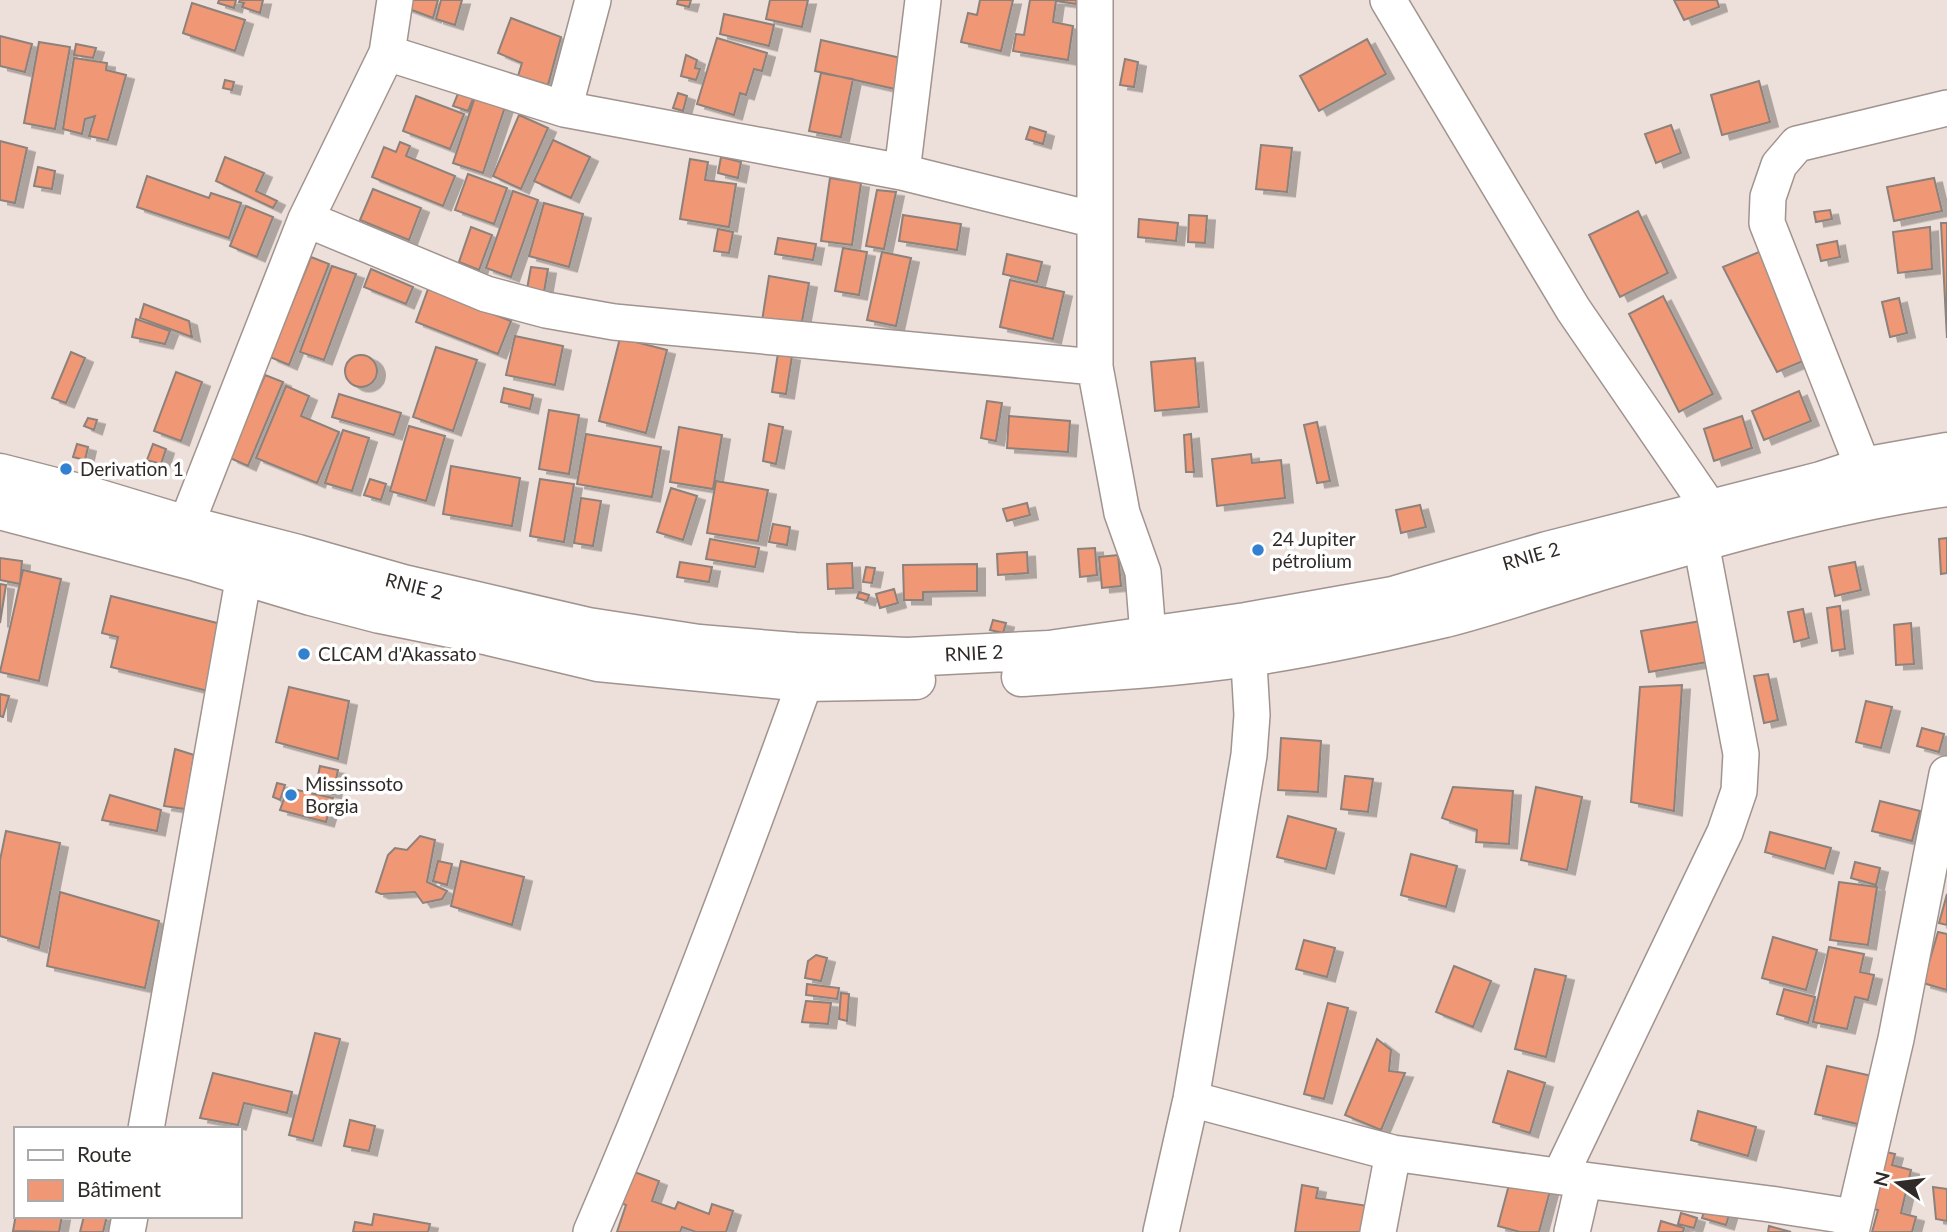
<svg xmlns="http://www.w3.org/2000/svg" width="1947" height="1232" font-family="Lato,sans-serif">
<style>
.building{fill:#f09775;stroke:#8d817c;stroke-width:2;filter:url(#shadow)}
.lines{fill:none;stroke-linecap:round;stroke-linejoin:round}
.minor-casing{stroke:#a1938e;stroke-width:38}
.highway-casing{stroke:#a1938e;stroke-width:41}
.minor{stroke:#fff;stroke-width:35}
.highway{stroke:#fff;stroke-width:38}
.poi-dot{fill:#3281d1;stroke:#fff;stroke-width:2.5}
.labels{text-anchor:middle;stroke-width:7;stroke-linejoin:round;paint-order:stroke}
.poi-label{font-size:19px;fill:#302b29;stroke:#fff;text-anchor:start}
.street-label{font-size:19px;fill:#302b29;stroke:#fff}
</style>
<defs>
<filter id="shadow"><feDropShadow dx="8" dy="4.5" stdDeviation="0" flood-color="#0004"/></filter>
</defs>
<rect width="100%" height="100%" fill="#eddfd9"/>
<path class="building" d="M219 0H236L234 8 218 3Z
M240 0H263L260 13 242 7 244 3 239 2Z
M405 0H438L433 18 404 7Z
M441 0H462L455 25 436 19Z
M678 0H691L689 7 677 4Z
M770 0H808L802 27 766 19Z
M980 0H1013L1001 51 961 42 968 13 977 15Z
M1030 0H1077L1076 4 1056 1 1053 22 1073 26 1068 60 1013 51 1016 34 1024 35Z
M1674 0H1717L1719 7 1684 20Z
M192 3 245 20 235 51 183 33Z
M724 14 774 25 769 46 720 34Z
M511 18 561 37 548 85 518 76 522 63 498 53Z
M0 36 32 44 25 72 0 66Z
M717 38 767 53 762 71 754 69 746 95 740 93 734 115 697 104Z
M1367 39 1386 74 1319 111 1300 76Z
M821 40 901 58 895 89 815 71Z
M39 42 70 47 55 129 24 123Z
M76 44 96 48 93 58 74 55Z
M686 55 697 60 695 68 700 69 696 80 681 76Z
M74 58 107 63 106 70 126 75 108 140 89 136 95 116 85 119 82 134 63 129Z
M1125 59 1138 62 1134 87 1120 85Z
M821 73 853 79 841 137 809 131Z
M225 80 234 82 232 90 223 88Z
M1759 81 1770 122 1722 135 1711 95Z
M461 86 476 92 468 111 453 106Z
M678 93 687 96 683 111 673 108Z
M416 96 464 114 450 149 403 131Z
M475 97 505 107 483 173 453 163Z
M519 115 548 128 521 189 493 176Z
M1671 125 1681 153 1656 163 1645 134Z
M1030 127 1046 132 1043 144 1026 139Z
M553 140 590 157 571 198 534 181Z
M0 141 27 148 15 203 0 200Z
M400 142 410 146 406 156 455 176 443 206 372 177 384 147 396 152Z
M1261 145 1292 148 1287 192 1256 189Z
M225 157 264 173 256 191 277 201 273 208 216 181Z
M721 157 741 162 738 178 718 173Z
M690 159 708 162 705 180 736 184 729 227 680 219Z
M38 167 55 171 52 189 34 186Z
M468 174 507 188 494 224 455 210Z
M147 176 209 198 211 193 241 203 229 238 137 207Z
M830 178 861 183 852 245 821 241Z
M1934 178 1942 211 1894 221 1887 187Z
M373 189 421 208 409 240 360 220Z
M877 190 896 192 884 249 866 246Z
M513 191 538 200 511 277 486 268Z
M544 203 583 214 569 267 529 256Z
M246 206 273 217 257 257 230 246Z
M1830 210 1832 219 1816 222 1814 212Z
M1638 211 1668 273 1620 297 1589 235Z
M903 215 961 224 957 250 899 241Z
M1189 215 1207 216 1205 243 1188 242Z
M1139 219 1178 223 1176 241 1138 237Z
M1941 223H1947V338Z
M471 227 492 235 479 270 459 262Z
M1930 227 1932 269 1898 273 1893 232Z
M718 229 733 232 729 253 714 251Z
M778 238 816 244 813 260 775 254Z
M1837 241 1840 257 1821 261 1817 245Z
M843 248 867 252 859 295 835 291Z
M882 252 911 258 896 326 867 320Z
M1759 252 1815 356 1777 372 1723 267Z
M1007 254 1042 262 1037 282 1003 274Z
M311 257 329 264 289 365 270 357Z
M332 266 356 274 324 360 300 352Z
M531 267 548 269 544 292 527 289Z
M371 269 413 287 406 304 364 287Z
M769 276 809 283 801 327 762 321Z
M1010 280 1064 292 1053 339 1000 327Z
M428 289 511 321 498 354 416 322Z
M1663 296 1713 394 1679 412 1629 314Z
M1899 298 1907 333 1890 337 1882 302Z
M144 304 189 321 192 337 140 318Z
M136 319 170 331 165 344 132 337Z
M515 336 563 346 555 385 506 375Z
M620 338 667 350 646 433 599 421Z
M436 347 477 360 453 431 413 417Z
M71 352 85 358 66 403 52 398Z
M778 353 792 356 786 394 772 392Z
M345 371a16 16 0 1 1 32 0a16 16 0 1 1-32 0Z
M1195 358 1199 407 1155 411 1151 362Z
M176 372 202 382 181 441 154 431Z
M265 375 283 382 248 466 230 458Z
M286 386 309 396 301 416 339 432 317 483 256 458Z
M504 388 533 395 530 409 501 402Z
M1799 391 1811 421 1764 440 1752 411Z
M339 394 401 413 394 435 332 417Z
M987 401 1002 403 996 441 981 438Z
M549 410 579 415 569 474 539 469Z
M1009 416 1070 421 1068 452 1007 448Z
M1742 416 1752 448 1714 461 1704 429Z
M88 418 97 420 94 430 84 426Z
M1317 422 1330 481 1317 483 1304 425Z
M769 424 783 427 776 464 763 461Z
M409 426 445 436 426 501 390 491Z
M679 427 722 435 713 489 670 482Z
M343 430 369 438 352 491 325 483Z
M586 434 661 447 652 497 577 484Z
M1191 434 1194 472H1186L1184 435Z
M77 444 88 447 85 460 73 457Z
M153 444 166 449 161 464 147 460Z
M1251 454 1252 463 1281 460 1285 498 1217 506 1212 459Z
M451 466 520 478 512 526 443 514Z
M370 479 386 484 381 500 364 495Z
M540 479 574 484 564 542 530 536Z
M716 481 768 490 758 541 707 533Z
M671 488 697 496 683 540 657 532Z
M581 498 601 501 593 546 574 543Z
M1027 503 1030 515 1007 521 1003 509Z
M1420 505 1426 527 1401 533 1396 510Z
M773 524 790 527 787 545 769 542Z
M1947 538V573L1941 574 1939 539Z
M710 539 759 548 755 567 706 559Z
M1095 548 1097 575 1080 577 1078 549Z
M1027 552 1028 573 998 575 997 554Z
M1118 555 1121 586 1102 588 1099 557Z
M0 558 22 561 20 584 0 580Z
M680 562 712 567 709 582 677 577Z
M1855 562 1861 590 1835 596 1829 567Z
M852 563 853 588 828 589 827 564Z
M977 564V591L923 592V600H904L903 565Z
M866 567 875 568 872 583 863 582Z
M23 570 61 579 39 681 0 672Z
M0 584 6 585 0 623Z
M894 589 898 603 880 608 876 594Z
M859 592 869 595 867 601 857 598Z
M111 596 225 625 216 693 111 667 118 637 102 633Z
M1840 606 1845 649 1832 651 1827 608Z
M1803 609 1809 638 1794 642 1788 612Z
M1713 619 1719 660 1649 672 1641 631Z
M993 620 1006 623 1003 633 990 630Z
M1911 623 1914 664 1896 665 1894 625Z
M1768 674 1778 720 1764 723 1754 676Z
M1682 685 1674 811 1631 802 1640 687Z
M289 687 349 701 338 759 276 742Z
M0 694 9 696 3 717 0 716Z
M1866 701 1892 707 1881 748 1856 742Z
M1922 728 1944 734 1939 752 1917 746Z
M1281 738 1321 741 1318 792 1278 790Z
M175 749 194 755 185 809 164 806Z
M320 766 338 770 333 794 315 790Z
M1345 776 1373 779 1368 812 1341 809Z
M277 783 285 785 280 800 273 797Z
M1453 787 1513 791 1509 844 1476 842 1477 830 1442 818Z
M1536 787 1582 797 1567 870 1521 860Z
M288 788 333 798 326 822 280 810Z
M110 795 161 810 157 831 102 820Z
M1880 801 1920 811 1912 841 1872 831Z
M1288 816 1336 829 1326 869 1277 857Z
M6 831 60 843 39 948 0 936V860Z
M1770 832 1831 848 1825 869 1765 852Z
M420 836 435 840 427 882 447 891 442 899 423 903 415 892 381 894 376 892 388 855 395 848 407 850Z
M1411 854 1457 866 1446 907 1401 895Z
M438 861 452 864 447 885 433 881Z
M461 861 524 877 512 925 451 906Z
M1855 862 1880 868 1876 885 1851 878Z
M1839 882 1877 887 1868 945 1830 940Z
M60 892 159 921 145 988 47 966Z
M1947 894V925L1939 923Z
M1938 932 1947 934V990L1923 983Z
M1773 937 1817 950 1806 990 1762 978Z
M1304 940 1335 948 1327 977 1296 969Z
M1829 947 1864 954 1860 972 1874 975 1868 1000 1855 997 1847 1029 1813 1022Z
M816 955 827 958 821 981 805 978 808 961Z
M1454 966 1491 981 1473 1027 1436 1012Z
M1535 969 1566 976 1546 1057 1515 1049Z
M807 984 839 988 837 999 806 995Z
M1784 989 1815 997 1808 1023 1777 1014Z
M841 993 849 994 847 1021 839 1019Z
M806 1001 831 1003 828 1024 802 1022Z
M1328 1003 1348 1008 1324 1099 1304 1094Z
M315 1033 340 1039 313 1141 289 1135Z
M1377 1039 1391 1050 1389 1071 1405 1073 1381 1130 1345 1115Z
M1827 1066 1881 1078 1870 1127 1815 1114Z
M1508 1071 1545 1083 1530 1133 1493 1122Z
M213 1073 292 1092 287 1113 244 1103 238 1125 200 1118Z
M1698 1111 1756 1127 1748 1156 1691 1140Z
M350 1120 375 1126 369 1151 344 1146Z
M1886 1152 1895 1154 1892 1165 1911 1170 1901 1213 1916 1217 1912 1232H1872L1878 1210 1872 1209Z
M629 1170 659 1181 652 1201 675 1209 678 1202 709 1214 712 1204 733 1211 726 1232H696L682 1227 680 1232H617L626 1205 618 1202Z
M1510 1181 1550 1191 1539 1232H1520L1498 1226Z
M1302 1185 1318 1188 1316 1198 1368 1206 1364 1232H1295Z
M1933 1187 1947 1189V1221L1936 1219Z
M1706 1205 1730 1212 1726 1225 1702 1218Z
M1681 1213 1697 1218 1694 1228 1678 1224Z
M16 1214V1216H62L59 1232 13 1231Z
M374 1214 430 1224 428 1232H353L355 1222 372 1225Z
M84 1216H107L103 1232H80Z
M1661 1221 1684 1228 1683 1232H1658Z
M1769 1226 1791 1232H1768Z"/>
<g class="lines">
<g class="minor-casing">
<path id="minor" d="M1095 0V367L1122 513 1143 572 1148 635
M1388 0 1573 309 1710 509
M387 53 564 109 902 172 1095 220
M564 109 593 0
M902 172 923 0
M306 219 486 294 546 310 614 322 1095 367
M1863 467 1767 223 1768 197 1779 165 1797 144 1947 108
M186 525 306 219 387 53 395 0
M1191 1099 1393 1153 1584 1180 1770 1204 1854 1217
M146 1129 244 575
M1560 1176 1725 832 1739 791 1741 754 1701 543
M127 1232 130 1216
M591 1232C669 1051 738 867 805 682
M1161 1232 1191 1099 1249 755 1252 715 1247 629
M1378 1232 1393 1153
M1572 1232 1584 1180
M1851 1232 1896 1039 1947 774"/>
</g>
<g class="highway-casing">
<path id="highway" d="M0 473 90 496 186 525 298 554 403 584 588 627 699 644 795 652 907 657 1049 650 1246 622 1393 596 1547 551 1821 481 1863 467 1947 452
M0 510 197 562 311 596 380 614 489 636 598 662 805 682 916 680
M1021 677C1097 672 1173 668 1248 657 1314 647 1380 633 1445 618 1496 605 1547 587 1597 572 1712 538 1829 504 1947 487"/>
</g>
<use href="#minor" class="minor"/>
<use href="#highway" class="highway"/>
</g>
<g class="poi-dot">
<circle cx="66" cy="469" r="7"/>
<circle cx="1258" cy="550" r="7"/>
<circle cx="304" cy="654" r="7"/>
<circle cx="291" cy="795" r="7"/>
</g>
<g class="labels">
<g class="poi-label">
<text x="80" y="476">Derivation 1</text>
<text x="1272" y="546">24 Jupiter<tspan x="1272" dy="22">pétrolium</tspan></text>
<text x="318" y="661">CLCAM d'Akassato</text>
<text x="305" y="791">Missinssoto<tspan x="305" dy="22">Borgia</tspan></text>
</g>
<g class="street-label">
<text transform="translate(1531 556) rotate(-16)" y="7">RNIE 2</text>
<text transform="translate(414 586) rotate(14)" y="7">RNIE 2</text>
<text transform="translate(974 653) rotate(-3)" y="7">RNIE 2</text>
</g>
</g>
<rect x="14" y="1127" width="228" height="91" fill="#ffffff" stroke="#acaaa9" stroke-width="2"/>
<rect x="28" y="1150" width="35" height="10" fill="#ffffff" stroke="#acaaa9" stroke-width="2"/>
<text x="77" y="1162" font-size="21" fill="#302b29">Route</text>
<rect x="28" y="1180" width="35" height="21" fill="#f09775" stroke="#acaaa9" stroke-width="2"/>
<text x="77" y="1197" font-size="21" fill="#302b29">Bâtiment</text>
<g transform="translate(1898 1183) rotate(284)" stroke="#ffffff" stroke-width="5" paint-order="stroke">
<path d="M0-5L12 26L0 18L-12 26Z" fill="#302b29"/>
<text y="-10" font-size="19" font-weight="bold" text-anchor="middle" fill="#302b29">N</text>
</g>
</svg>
